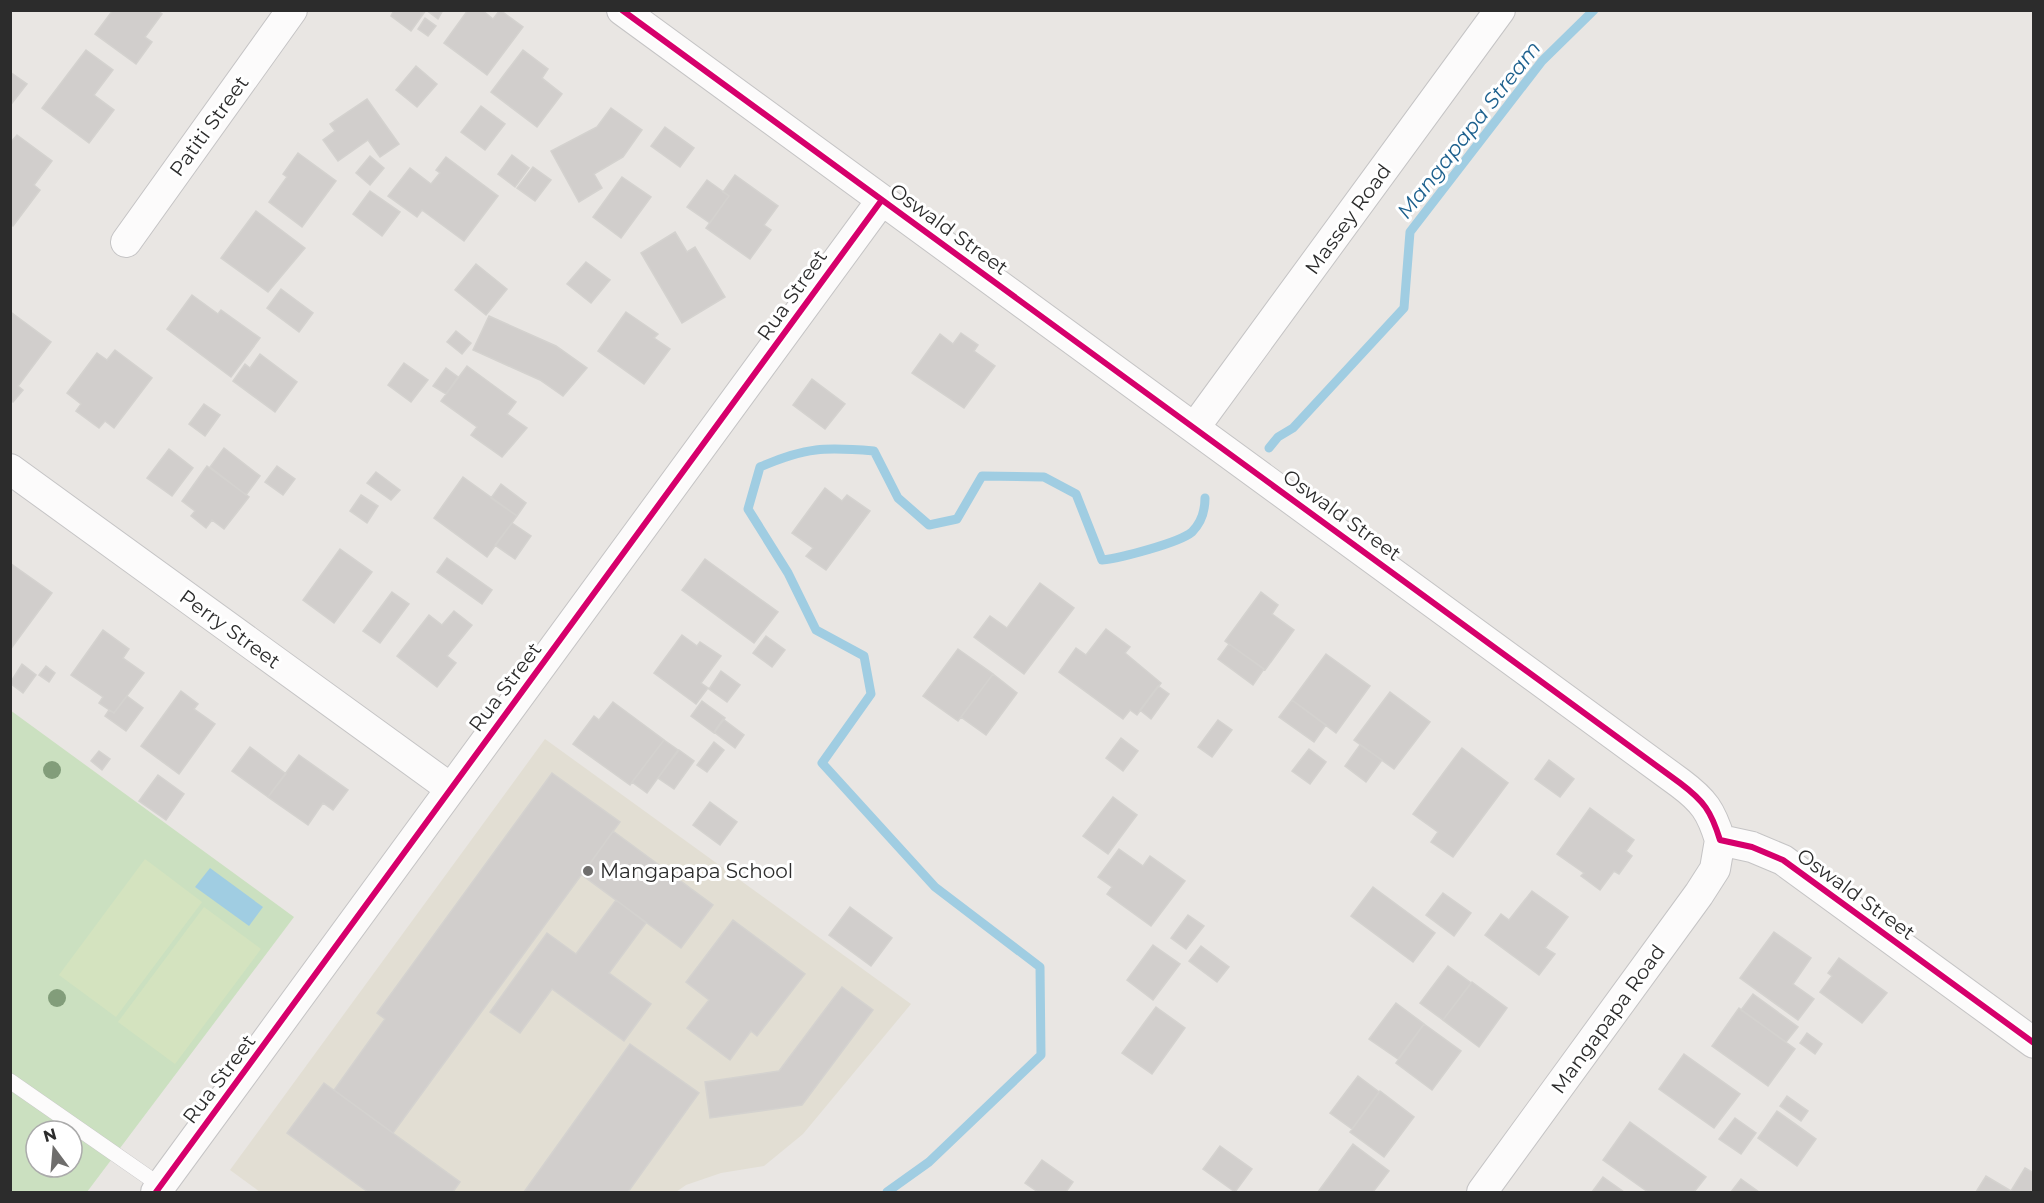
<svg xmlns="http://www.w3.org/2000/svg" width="2044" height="1203" font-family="Montserrat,sans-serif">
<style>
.education{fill:#e2ded3}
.green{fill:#cbe0c0;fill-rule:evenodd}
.pitch{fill:#d4e3bf}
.water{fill:#a0cde2}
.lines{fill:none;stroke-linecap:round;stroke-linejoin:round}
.stream{stroke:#a0cde2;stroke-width:9}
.building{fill:#d1cecc;stroke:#d4d2cf;stroke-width:1.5}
.service-casing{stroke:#c5c4c5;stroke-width:16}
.minor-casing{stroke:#c5c4c5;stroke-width:32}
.service{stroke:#fcfbfb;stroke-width:15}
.minor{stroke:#fcfbfb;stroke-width:30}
.cycleway-casing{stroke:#fff;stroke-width:10}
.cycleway{stroke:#d6006c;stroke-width:6}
.tree{fill:#829d7a}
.poi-dot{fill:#6e6d6c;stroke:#fff;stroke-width:2}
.labels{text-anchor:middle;stroke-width:6;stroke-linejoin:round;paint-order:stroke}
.street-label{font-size:20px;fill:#2c2c2c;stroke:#fff}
.poi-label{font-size:20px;fill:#2c2c2c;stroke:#fff;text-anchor:start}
.water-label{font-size:21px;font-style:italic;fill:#1e618e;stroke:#fff}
</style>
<rect width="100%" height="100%" fill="#e9e6e3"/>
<path class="education" d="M545 739 911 1004 803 1134 764 1166 721 1173 686 1185 676 1192H260L230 1170Z"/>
<path class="green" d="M10 710 294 917 87 1192H11ZM36 1131H72V1167H36Z"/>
<path class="pitch" d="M145 859 202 902 116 1017 59 975Z
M204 907 261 949 175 1064 118 1022Z"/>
<path class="water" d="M210 868 263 907 249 926 195 887Z"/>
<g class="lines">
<path class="stream" d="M1269 448 1278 437 1293 428 1404 308 1410 232 1542 61 1594 10
M887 1192 929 1162 1041 1055 1040 967 935 887 822 763 871 694 864 656 816 630 788 573 748 509 760 467C806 447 825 447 874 451L898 498 929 525 957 519 982 476 1044 477 1076 494 1102 560C1120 558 1179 543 1192 532 1201 523 1205 510 1205 498"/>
</g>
<path class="building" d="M113 10H157L162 14 145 37 152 42 136 64 95 34Z
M394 10H426L411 31 391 16Z
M426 10H443L438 19Z
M468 10H482L493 19 500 10 523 27 487 75 444 43Z
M425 18 436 26 428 36 418 29Z
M86 50 113 70 94 95 114 110 89 143 42 108Z
M523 50 548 69 542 78 562 94 537 127 491 92Z
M416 66 437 84 417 107 396 90Z
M10 72 27 84 12 103 10 101Z
M367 99 399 144 380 157 368 140 338 161 323 140 335 131 330 124Z
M481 106 505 124 485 150 461 132Z
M611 108 642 130 623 157 594 174 602 188 579 202 551 151 597 127Z
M665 127 694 148 680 167 651 146Z
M17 135 52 161 34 185 40 190 13 226 10 224V143Z
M298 153 336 181 302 227 269 202 287 177 283 174Z
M512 155 529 168 515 187 498 174Z
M370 156 384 168 370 185 356 173Z
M446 157 498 196 464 241 422 210 417 217 388 196 410 168 431 184 440 173 436 170Z
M533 167 551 180 535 201 517 188Z
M735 175 778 206 764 225 771 230 750 259 706 228 729 196 723 192Z
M622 177 651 197 621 238 593 217Z
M707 180 729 196 710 223 687 207Z
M370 191 400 212 382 236 353 214Z
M256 211 305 248 268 292 221 258Z
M675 232 687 252 695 247 725 297 682 323 641 253Z
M586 262 610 280 591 303 567 284Z
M476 264 507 289 486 315 455 290Z
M281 289 313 313 299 332 267 308Z
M192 295 218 314 221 310 260 338 231 377 167 329Z
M626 312 658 334 654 338 670 349 644 384 598 351Z
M12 313 51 342 18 386 23 390 13 402 10 400Z
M489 316 556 346 587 368 563 396 540 380 473 350Z
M456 331 471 343 462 354 447 342Z
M961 333 978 345 974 351 995 366 964 408 912 373 940 334 953 344Z
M115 350 152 378 114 428 105 421 99 428 76 411 81 404 67 393 97 353 107 360Z
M260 354 297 382 275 412 233 381 245 364 250 368Z
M404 363 428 380 411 402 388 385Z
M467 366 516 402 507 414 527 428 502 457 471 435 477 427 441 401Z
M446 368 458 377 446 394 433 386Z
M812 379 845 404 825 429 793 405Z
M204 404 220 415 205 436 189 424Z
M224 448 260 476 246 495 210 467Z
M169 449 193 468 172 496 147 478Z
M207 466 249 497 224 529 212 520 206 528 191 516 195 511 182 501Z
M277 466 295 479 283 495 265 482Z
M376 472 400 490 391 500 367 483Z
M463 477 517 516 487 557 434 518Z
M501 484 526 503 517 516 491 498Z
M825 488 842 501 847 495 870 511 826 570 806 556 813 548 792 533Z
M361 495 378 506 367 523 350 511Z
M512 523 531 536 515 559 495 545Z
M340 549 372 572 334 623 303 600Z
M447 558 492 590 482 604 437 572Z
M705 559 778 612 754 643 682 590Z
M10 563 52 593 10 650Z
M1040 583 1074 608 1024 674 974 637 990 616 1007 628Z
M392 592 409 604 380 643 363 631Z
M1261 592 1278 605 1272 614 1294 630 1265 670 1225 641Z
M454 611 472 625 447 656 456 663 437 687 397 656 429 615 442 625Z
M1106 629 1130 647 1125 653 1161 683 1137 715 1130 710 1123 719 1059 672 1076 648 1086 655Z
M103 630 129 649 123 658 144 673 114 713 99 703 103 697 71 675Z
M682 635 697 646 700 642 721 656 701 683 708 688 696 704 654 673Z
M766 636 785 650 772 667 753 653Z
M1229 644 1264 669 1253 685 1218 659Z
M958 649 993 674 958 721 923 696Z
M1326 654 1370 686 1336 733 1292 700Z
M22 664 36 675 23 693 10 683Z
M46 666 55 673 49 682 39 675Z
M721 671 740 685 727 702 709 689Z
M993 674 1017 693 986 735 961 717Z
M1158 686 1169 694 1151 719 1140 710Z
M181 691 198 704 194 709 215 724 179 774 141 746Z
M1390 692 1430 722 1394 769 1354 740Z
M127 696 143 708 126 731 105 716 109 710 114 713Z
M1292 700 1326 725 1314 742 1279 717Z
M702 701 725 718 714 733 691 716Z
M613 702 664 740 630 785 573 744 594 716 599 720Z
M723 719 744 735 735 748 714 732Z
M1218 720 1232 730 1212 757 1198 747Z
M1121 738 1138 751 1123 771 1106 758Z
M664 740 678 750 647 793 632 782Z
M714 742 724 750 707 772 697 765Z
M1360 745 1382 760 1366 782 1345 766Z
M250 747 286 774 268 797 232 771Z
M1462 748 1508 783 1453 857 1431 842 1438 832 1413 814Z
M1309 749 1326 762 1310 784 1292 771Z
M679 750 694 761 674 789 658 778Z
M99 751 110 759 102 770 91 761Z
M299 755 348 790 333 810 323 803 308 825 268 797Z
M1549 760 1574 779 1560 797 1535 779Z
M552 773 620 822 393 1133 334 1090 385 1019 377 1013Z
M158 775 184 794 166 820 139 801Z
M1113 797 1137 815 1108 854 1083 836Z
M710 802 737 822 720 845 693 825Z
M1590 808 1634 840 1626 851 1632 856 1619 874 1614 871 1600 890 1581 876 1584 873 1557 854Z
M613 831 713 905 681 948 582 875Z
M1119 849 1143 866 1150 856 1185 881 1151 926 1107 894 1112 887 1098 877Z
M1373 887 1435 933 1413 962 1351 916Z
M1532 891 1568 917 1545 948 1555 954 1539 975 1485 935 1501 914 1509 920Z
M1443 893 1471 913 1454 936 1426 915Z
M616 900 646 923 609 973 651 1004 624 1041 552 989 520 1033 490 1012 547 933 576 954Z
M850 907 892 938 871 966 829 935Z
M1188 915 1204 926 1186 949 1171 938Z
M733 920 805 974 757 1036 751 1031 730 1060 687 1028 709 1000 686 982Z
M1774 932 1811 958 1793 984 1814 999 1798 1020 1740 978Z
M1153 945 1180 964 1153 1000 1127 980Z
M1201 946 1229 967 1217 982 1189 961Z
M1839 958 1887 993 1862 1023 1820 992 1832 976 1828 973Z
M1448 966 1471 983 1443 1020 1420 1003Z
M1472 982 1507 1008 1479 1047 1443 1020Z
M842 987 873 1010 802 1105 710 1118 705 1082 779 1071Z
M1753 994 1798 1027 1786 1042 1741 1010Z
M1396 1003 1424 1024 1398 1059 1369 1039Z
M1156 1007 1185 1028 1152 1074 1122 1053Z
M1739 1008 1795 1049 1768 1086 1712 1046Z
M1424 1024 1461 1051 1432 1090 1396 1063Z
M1807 1033 1822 1044 1815 1054 1800 1043Z
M630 1044 699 1093 628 1192H524Z
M1684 1054 1740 1094 1714 1128 1659 1089Z
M1358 1076 1379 1092 1352 1129 1330 1113Z
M324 1083 460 1182 453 1192H368L287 1133Z
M1380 1091 1414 1117 1384 1157 1350 1132Z
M1787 1096 1808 1111 1801 1121 1780 1106Z
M1777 1111 1816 1139 1797 1166 1758 1138Z
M1735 1118 1756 1133 1741 1154 1719 1139Z
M1630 1122 1706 1177 1694 1192H1648L1603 1160Z
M1353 1144 1389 1171 1373 1192H1318Z
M1220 1146 1252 1169 1235 1192 1203 1169Z
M1042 1160 1073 1182 1066 1192H1038L1025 1183Z
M2025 1168 2034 1173V1192H1976L1986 1176 2011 1191Z
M1603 1177 1624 1192H1592Z
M1741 1179 1759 1192H1731Z"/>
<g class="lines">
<g class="service-casing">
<path id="service" d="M10 1081 161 1186"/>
</g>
<g class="minor-casing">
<path id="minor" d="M622 10 1680 783C1704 801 1711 811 1720 840L1752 847 1783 860 2034 1043
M126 242 292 10
M1195 427 1500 10
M10 469 450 788
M156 1192 881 201
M1482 1192 1699 894 1715 869 1720 840"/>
</g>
<use href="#service" class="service"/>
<use href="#minor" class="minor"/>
<g class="cycleway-casing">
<path id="cycleway" d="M622 10 1680 783C1704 801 1711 811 1720 840L1752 847 1783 860 2034 1043
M156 1192 881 201"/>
</g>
<use href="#cycleway" class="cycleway"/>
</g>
<g class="tree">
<circle cx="52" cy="770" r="9"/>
<circle cx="57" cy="998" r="9"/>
</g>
<circle class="poi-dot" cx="588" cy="871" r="6"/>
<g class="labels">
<g class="street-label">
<text transform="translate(209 126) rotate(-54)" y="7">Patiti Street</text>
<text transform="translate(1348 219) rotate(-54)" y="7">Massey Road</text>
<text transform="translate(949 229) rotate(36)" y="7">Oswald Street</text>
<text transform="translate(792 295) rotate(-55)" y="7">Rua Street</text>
<text transform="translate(1342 515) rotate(36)" y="7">Oswald Street</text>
<text transform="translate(230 629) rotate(36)" y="7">Perry Street</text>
<text transform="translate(505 687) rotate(-53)" y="7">Rua Street</text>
<text transform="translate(1856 894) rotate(36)" y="7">Oswald Street</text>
<text transform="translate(1608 1019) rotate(-54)" y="7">Mangapapa Road</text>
<text transform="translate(219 1079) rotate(-53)" y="7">Rua Street</text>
</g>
<g class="poi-label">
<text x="600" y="878">Mangapapa School</text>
</g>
<g class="water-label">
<text transform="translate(1469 130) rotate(-52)" y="7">Mangapapa Stream</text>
</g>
</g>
<rect width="2044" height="1203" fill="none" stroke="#2c2c2c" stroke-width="24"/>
<g transform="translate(54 1149) rotate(344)"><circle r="28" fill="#ffffff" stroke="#ababab" stroke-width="1.5"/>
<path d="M0-4.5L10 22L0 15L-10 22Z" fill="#6e6d6c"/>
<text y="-9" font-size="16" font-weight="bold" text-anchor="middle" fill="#2c2c2c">N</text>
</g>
</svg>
